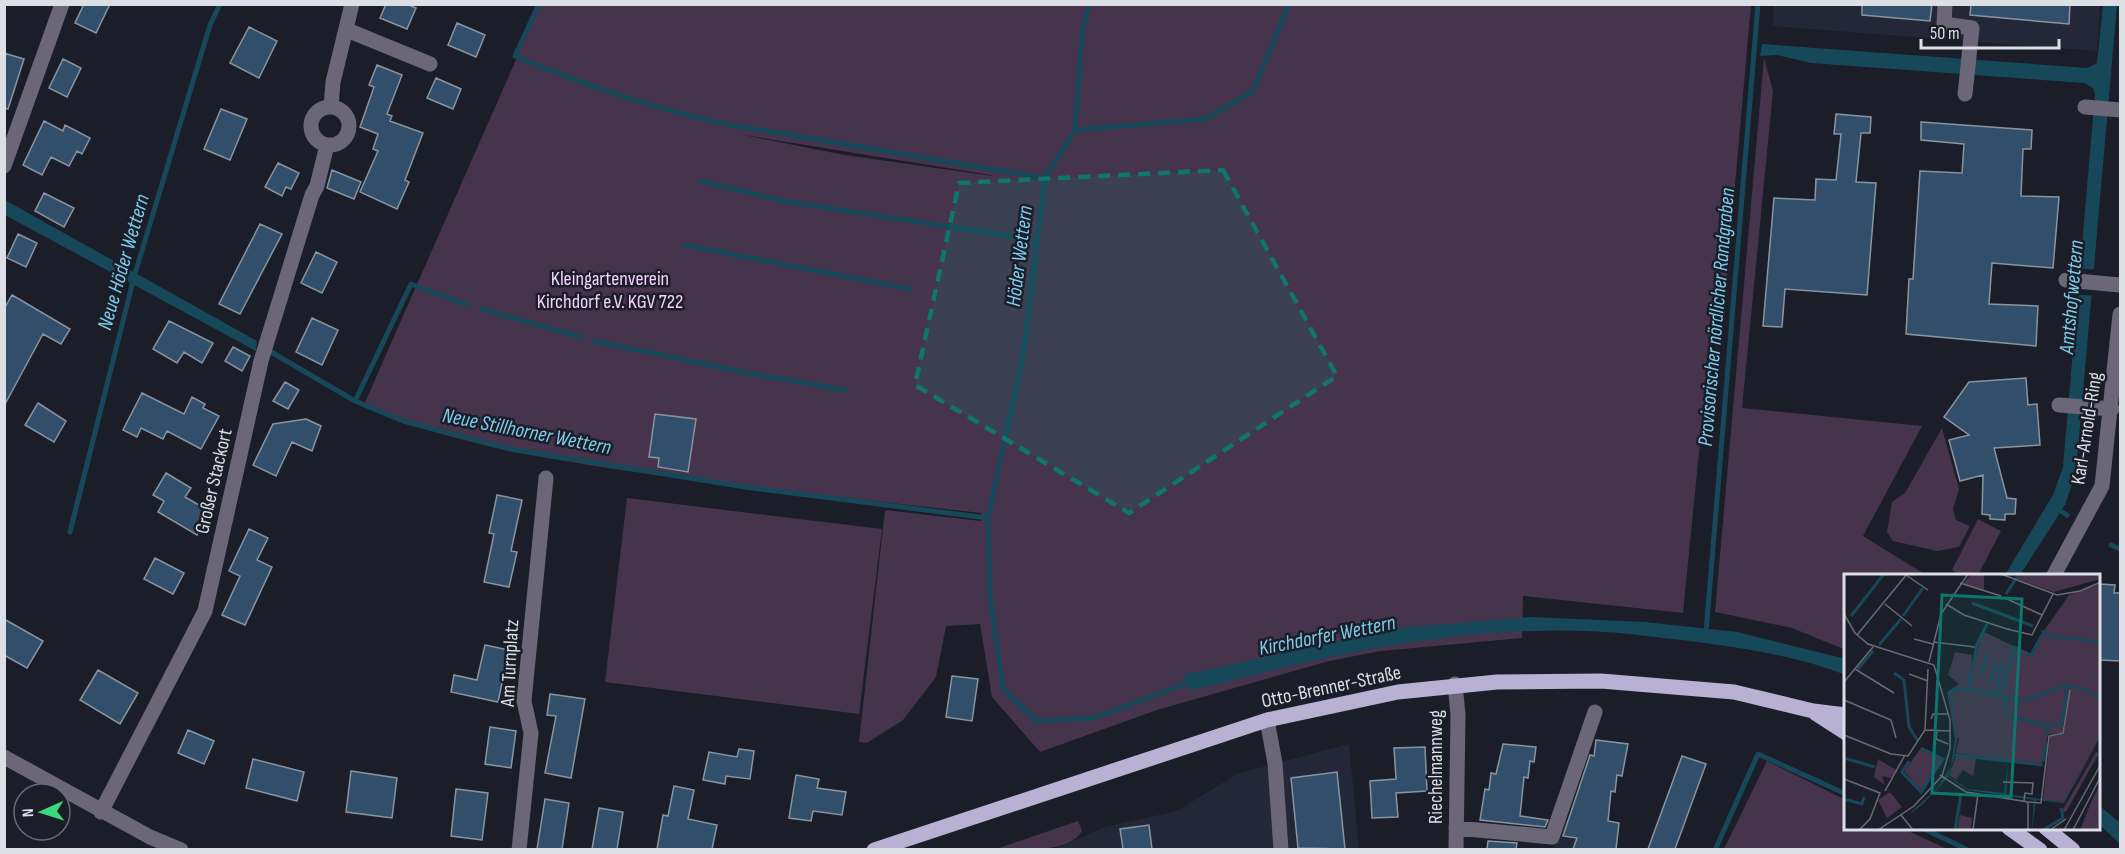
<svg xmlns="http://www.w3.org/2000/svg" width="2125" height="854" font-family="'Sofia Sans Condensed',sans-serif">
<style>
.built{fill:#232737}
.green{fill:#46334c;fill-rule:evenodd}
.water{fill:#164859}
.pier{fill:#1b1e29}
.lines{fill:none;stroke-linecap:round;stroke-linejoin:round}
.stream{stroke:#164859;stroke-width:5}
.building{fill:#314f6b;stroke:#89949f;stroke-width:1.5}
.minor{stroke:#6b6778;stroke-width:15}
.major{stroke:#b8b1d4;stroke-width:15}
.marked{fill:#0f766e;fill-opacity:0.2;stroke:#0f766e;stroke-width:4.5;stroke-dasharray:12 8;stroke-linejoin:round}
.labels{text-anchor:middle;stroke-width:5;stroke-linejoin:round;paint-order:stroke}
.park-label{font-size:20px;fill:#f4d1ff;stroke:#1b1e29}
.street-label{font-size:20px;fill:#dcdfe6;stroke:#1b1e29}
.water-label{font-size:21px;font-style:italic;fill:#7cccea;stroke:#1b1e29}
.inset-river{fill:none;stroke:#164859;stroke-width:3}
.inset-road{fill:none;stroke:#686b75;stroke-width:1.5}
.view{fill:#0f766e;fill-opacity:0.15;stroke:#0f766e;stroke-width:3}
.inset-edge{fill:none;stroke:#dcdfe6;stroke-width:3}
</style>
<rect width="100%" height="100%" fill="#1b1e29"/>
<path class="built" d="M1774 5H2100L2097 51 1773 26Z
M1349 744 1359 849 1053 850 1105 827 1177 811 1237 774Z
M1569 819 1583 838 1573 849H1557L1546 835 1548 820Z"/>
<path class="green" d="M540 5H1751L1725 297 1713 312 1683 613 1523 596 1522 638 1381 651 1329 661 1157 710 1040 752 992 697 980 624 946 626 936 677 903 720 867 743 859 742 885 510 981 521V513C876 501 770 490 664 476 563 462 458 446 363 407ZM738 134 991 175 992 176 845 155Z
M1764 58 1773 91 1742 408 1922 426 1863 536 1926 575H1846V650L1792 628 1715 612Z
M1942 428 1959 489 1953 509 1956 520 1970 526 1959 547 1937 551 1893 541 1887 532 1892 502 1905 493Z
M627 498 882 529 859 714 605 682Z
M1978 519 2001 531 1978 575H1961L1952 570Z
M1767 761 1846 800V828L1904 829 1947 849H1724Z
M1078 821 1082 831C1069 854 1019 850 996 849Z"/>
<path class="water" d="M2103 5H2117L2076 472 2065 505 2020 575H2005L2053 495 2063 467 2095 94 2093 88 2084 83 1811 63 1777 55 1760 56 1762 44 2087 68 2097 63Z
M5 200 257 341 256 351 5 215Z
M1531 617 1645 622 1737 632 1846 659V675C1794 655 1737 647 1682 640 1657 638 1631 633 1605 632 1464 623 1325 656 1190 691L1183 675 1397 628Z
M2100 806 2120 823V844L2100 825Z"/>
<path class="pier" d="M2077 268 2097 270 2095 296 2074 294Z"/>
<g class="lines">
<path class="stream" d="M539 4 515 56C584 85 653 109 726 124L1045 178
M1089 4 1082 33 1075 130 1045 178 1023 356 988 518 990 598 1003 688 1036 721 1094 718 1193 681
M1075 130 1205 119 1253 91 1289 4
M701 181 783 201 1036 240
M685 245 909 289
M482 309 581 337
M594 341 742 372 845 390
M266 349 355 401 403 421 510 449 745 487 988 518
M355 401 411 284 468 305
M2056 508 2067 515
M70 532 134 277 210 25 220 4
M2111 545 2120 549
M1706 632 1758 4
M1922 828 1968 850
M1715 850 1758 754 1846 794"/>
</g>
<path class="building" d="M84 4H110L96 33 75 23Z
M386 4H406L416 8 407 29 380 18Z
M1862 4H1932L1930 21 1862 15Z
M1971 4H2070L2069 24 1970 15Z
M457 23 485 35 476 57 448 45Z
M249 27 277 41 259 78 230 63Z
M4 53 24 59 8 109 4 108Z
M63 59 81 68 67 97 49 88Z
M377 65 402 75 387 114 392 116 390 121 423 133 405 180 409 182 397 209 360 192 378 151 373 149 378 134 360 127 374 87 369 85Z
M436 78 461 89 453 109 427 98Z
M221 109 247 119 230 160 204 149Z
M1836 114 1871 117 1870 133H1861L1856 182 1876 183 1867 295 1785 289 1782 327 1763 326 1774 198 1815 200 1816 179 1836 180 1841 134H1834Z
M44 121 63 131 65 125 90 138 82 154 77 151 69 166 51 157 42 175 23 165Z
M1921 122 2032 130 2031 149H2023L2021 196 2059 197 2053 268 1992 263 1989 304 2038 306 2036 346 1906 334 1909 279H1913L1920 171 1962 173 1964 144 1921 140Z
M278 163 299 173 291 189 286 187 282 196 265 187Z
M332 170 361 182 354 199 327 188Z
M44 193 74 208 64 227 35 211Z
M260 224 282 234 240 314 219 304Z
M18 234 37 243 26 267 7 258Z
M316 252 337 262 322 293 301 283Z
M12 295 70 329 61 344 43 334 4 406V309Z
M312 318 338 330 322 365 296 352Z
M169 321 213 343 202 363 184 352 177 363 153 349Z
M233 347 250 356 242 371 225 361Z
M2026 378 2028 405 2037 404 2040 445 1994 448 2007 498 2016 499 2015 514H2005V520L1990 519V515L1982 514 1983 475 1960 481 1949 440 1969 435 1944 417 1969 382Z
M285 382 299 390 288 409 273 401Z
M142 393 184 414 192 397 205 404 203 408 219 416 201 449 167 431 163 439 141 428 137 437 123 430Z
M38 403 66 421 54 442 25 425Z
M655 414 696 419 688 472 658 467 659 458 649 457Z
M306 419 321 426 312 451 292 442 276 476 253 465 273 424Z
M166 473 191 488 185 497 211 512 197 535 158 512 164 501 153 495Z
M497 495 522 500 511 551 517 552 509 587 484 582 494 534 489 533Z
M249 529 268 538 257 560 272 567 245 625 222 615 240 576 229 571Z
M155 558 184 573 173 594 144 579Z
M2100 584 2115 585 2114 593H2121V661L2100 660Z
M4 619 43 641 27 668 4 655Z
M485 645 509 650 498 702 451 692 454 675 477 680Z
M98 670 138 693 120 724 80 700Z
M952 676 978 679 972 721 946 717Z
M550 694 585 699 571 778 545 773 556 716 547 715Z
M490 727 516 731 511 768 485 764Z
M188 730 214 741 204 764 178 753Z
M1596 740 1628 744 1622 776 1617 775 1615 792 1611 791 1608 821 1619 823 1616 849H1573L1577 838 1563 836 1590 755 1594 756Z
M1503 744 1536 747 1534 762 1530 761 1528 778 1524 777 1520 816 1548 820 1545 827 1480 820 1485 789 1489 790 1491 773 1496 774Z
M1425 747 1427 791 1396 793 1398 817 1372 818 1370 781 1396 779 1394 748Z
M739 749 754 751 750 779 726 776 725 784 703 780 709 752 737 757Z
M1682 756 1706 764 1675 849H1648Z
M253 759 304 772 297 801 246 788Z
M351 771 397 778 392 818 346 812Z
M1337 772 1345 849 1298 848 1291 778Z
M796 775 819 779 817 788 846 792 842 815 813 811 811 821 789 818Z
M674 786 694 790 688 819 717 825 712 849H657L663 815 668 816Z
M456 789 488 793 482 840 451 836Z
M545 799 569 803 562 849H537Z
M599 808 623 812 617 849H592Z
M1149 825 1152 849H1123L1120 829Z
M1488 841 1517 843 1516 849H1487Z"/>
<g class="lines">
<path class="minor" d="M1945 4 1944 24 1972 28 1965 94
M347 30 430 64
M311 126a19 19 0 1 1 38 0a19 19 0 1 1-38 0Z
M331 107 333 82 352 4
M2085 107 2120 110
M4 166 62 4
M2066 280 2120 285
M2059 405 2112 409
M2054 575 2102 486 2120 314
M1455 684 1458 715 1456 850
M1267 720 1275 763 1281 850
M4 757 150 837 181 850
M101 812 205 611 261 361 312 195 317 186 327 145
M1456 828 1552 837 1595 712
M519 850 531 733 524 701 546 478"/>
<path class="major" d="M1815 713 1846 733
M2009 828 2040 850
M2046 828 2073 850
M874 850 1267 720 1398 692 1497 682 1601 681 1734 692 1813 711 1846 715"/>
</g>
<path class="marked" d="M1223 170 1337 376 1129 513 915 385 959 183Z"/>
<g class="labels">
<g class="park-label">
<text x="610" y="285">Kleingartenverein<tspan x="610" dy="23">Kirchdorf e.V. KGV 722</tspan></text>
</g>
<g class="street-label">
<text transform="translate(2086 428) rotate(-81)" y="7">Karl-Arnold-Ring</text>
<text transform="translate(213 481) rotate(-77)" y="7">Großer Stackort</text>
<text transform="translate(509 663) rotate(-87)" y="7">Am Turnplatz</text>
<text transform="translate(1331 686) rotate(-12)" y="7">Otto-Brenner-Straße</text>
<text transform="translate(1435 767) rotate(-90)" y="7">Riechelmannweg</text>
</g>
<g class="water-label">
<text transform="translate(1019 256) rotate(-83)" y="7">Höder Wettern</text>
<text transform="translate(123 262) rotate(-74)" y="7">Neue Höder Wettern</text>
<text transform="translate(2071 297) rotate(-85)" y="7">Amtshofwettern</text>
<text transform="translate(1716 317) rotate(-85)" y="7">Provisorischer nördlicher Randgraben</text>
<text transform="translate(527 431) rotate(11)" y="7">Neue Stillhorner Wettern</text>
<text transform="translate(1327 635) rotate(-11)" y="7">Kirchdorfer Wettern</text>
</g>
</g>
<g transform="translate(1844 574)">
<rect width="256" height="256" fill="#1b1e29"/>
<path d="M127 0H140V16L119 10ZM175 0H256V5L210 18 173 5ZM256 10V67L207 61 200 57 225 21ZM138 57 186 80 199 58 256 69V163L220 228 199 226 206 161 219 160 225 115 218 159 204 160 198 189 180 190 112 179 115 164H111L103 118 115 110 104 101 111 78 128 81 127 105ZM77 174 98 186 77 217 60 197ZM252 178 255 179 222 238 218 237ZM112 182 164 189 132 185 129 202 119 196 112 206 105 201ZM34 185 52 196 47 204 38 202 41 211 30 203ZM256 210 254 256H236L248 226ZM46 218 58 233 43 244 34 226ZM119 222 116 241 128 244 127 256H113Z" fill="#46334c"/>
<path d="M108 132H109L113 165 110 184 104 202 124 215 160 219 164 189 162 220 219 228 256 166 220 229 192 226 188 256 190 226 124 216 104 203 79 230 62 243 94 213 107 192 111 165Z" fill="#164859"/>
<path class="inset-river" d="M162 20 175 0M128 29 189 52M7 42 40 0M59 42 79 14M198 57 207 62 257 68M35 71 57 45M14 95 29 77M50 99 60 106 65 153 74 167M137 102 143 79M146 108 152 88M125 114 133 70 143 50M151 119 158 89M156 121 170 73 187 81 199 59M160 125 163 141 203 152M109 133 106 118 117 114 180 127 219 112 237 114 257 124M203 161 204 152 218 149 223 115M111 181 199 191M0 184 31 193M65 187 58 198 77 218 99 185 77 174M199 188 202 169M0 225 18 230 20 223M111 256 117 219M199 256 219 244 217 234"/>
<path class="inset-road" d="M157 0 213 21 236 17 257 8M62 1 84 16M116 9 157 22M161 24 198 41M41 30 68 52M102 30 120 41 163 55M0 40 11 59 24 70 90 91 106 146V175L98 202 70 232 34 256M166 55H163L188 61 209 20M13 61 63 0M70 65 89 70M89 68 131 73M85 88 97 40 124 0M11 95 50 119M65 100 84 107M0 108 29 73M0 126 47 146 52 164M87 145 89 140H104M81 156 107 157M93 157 92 165 104 170M0 161 47 180 64 182 81 156 84 95M96 201 122 218 184 228V256M0 205 36 219 26 245 15 256M159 208 189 209 188 220 181 219 180 227M41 217 61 181M185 228 197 229 205 162 219 159 226 116M57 241 69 256M129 256 134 220M206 256 222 245M220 256 257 190M229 256 257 202"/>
<path class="view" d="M98 21 178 25 167 223 88 219Z"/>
<rect width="256" height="256" class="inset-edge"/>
</g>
<rect width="2125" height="854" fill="none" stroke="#dcdfe6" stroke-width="12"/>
<g transform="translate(42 812) rotate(267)"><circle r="28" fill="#1b1e29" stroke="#686b75" stroke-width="1.5"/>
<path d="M0-4.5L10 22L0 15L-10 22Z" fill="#3dd77d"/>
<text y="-9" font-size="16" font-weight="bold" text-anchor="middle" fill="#dcdfe6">N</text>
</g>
<path d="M1921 39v9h138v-9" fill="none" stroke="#dcdfe6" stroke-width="3"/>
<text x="1930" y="39" font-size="18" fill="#dcdfe6" stroke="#1b1e29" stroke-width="4.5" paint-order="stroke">50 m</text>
</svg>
